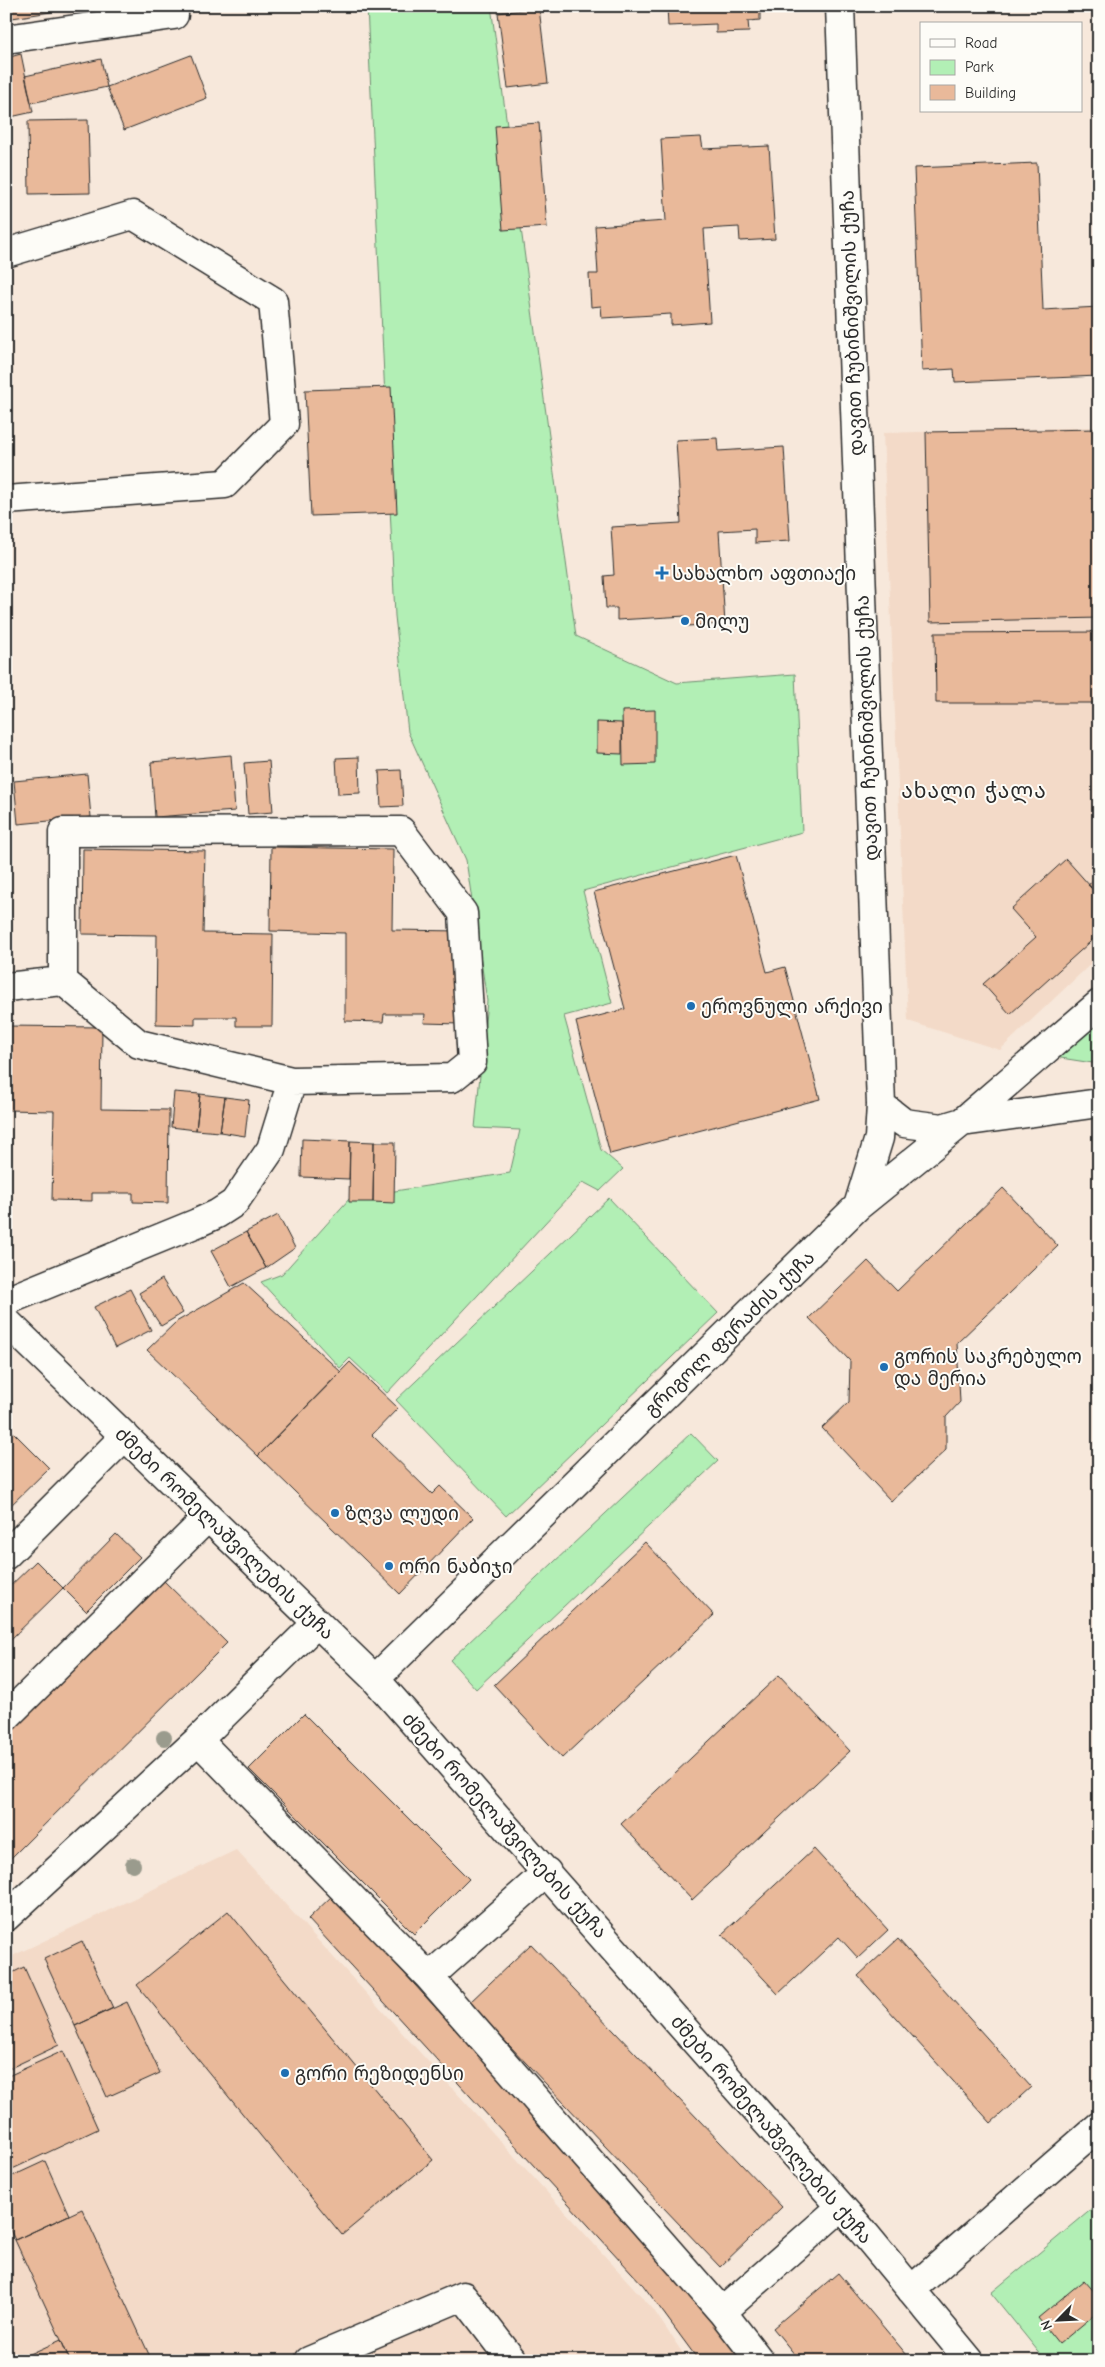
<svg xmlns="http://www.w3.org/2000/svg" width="1105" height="2367" font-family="'Comic Neue','Noto Sans Georgian',sans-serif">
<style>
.built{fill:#f3dac8}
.green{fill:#b2efb5;stroke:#6e8d70}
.building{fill:#e9b99a;stroke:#2b2b2b}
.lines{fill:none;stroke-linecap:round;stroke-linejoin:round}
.minor-casing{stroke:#2b2b2b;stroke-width:31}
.minor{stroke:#fdfcf7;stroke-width:28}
.tree{fill:#9a9b8d}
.poi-dot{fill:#1f6fb2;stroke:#fdfcf7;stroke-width:2}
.labels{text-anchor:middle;stroke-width:4;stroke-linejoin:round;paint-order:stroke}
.street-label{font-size:19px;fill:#2b2b2b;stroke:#fdfcf7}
.poi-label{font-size:19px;fill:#2b2b2b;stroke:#fdfcf7;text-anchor:start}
.quarter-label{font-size:21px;letter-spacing:1px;fill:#2b2b2b;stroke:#fdfcf7}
</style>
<rect width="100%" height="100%" fill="#f7e8db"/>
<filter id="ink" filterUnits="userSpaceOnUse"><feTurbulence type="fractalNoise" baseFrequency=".02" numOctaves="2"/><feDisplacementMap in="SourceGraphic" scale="10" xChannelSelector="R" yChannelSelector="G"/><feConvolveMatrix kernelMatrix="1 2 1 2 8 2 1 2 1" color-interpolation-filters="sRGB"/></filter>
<g filter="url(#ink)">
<path class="built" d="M1099 427V956L1000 1050 908 1021 883 433Z
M236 1850 653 2309 688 2361H6V1959Z"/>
<path class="green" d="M367 6H491L576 636 677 683 795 674 802 832 583 891 612 1003 564 1016 601 1150 623 1169 600 1191 583 1182 387 1393 350 1358 340 1368 261 1282 282 1274 350 1198 510 1173 520 1130 475 1128 487 1001 466 860 408 732 395 616Z
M1099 1013V1064L1048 1056Z
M609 1198 718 1313 506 1516 396 1400Z
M691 1433 718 1461 476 1689 450 1660Z
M1099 2203V2361H1046L991 2293Z"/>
<path class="building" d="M6 6H88L6 19Z
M667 6H760V20L748 21 749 32 716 33V24L668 26Z
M539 8 548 83 508 88 498 13Z
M21 54 33 112 6 118V58Z
M191 55 207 98 124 130 107 87Z
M101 59 107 87 31 103 25 76Z
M88 120 90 193 29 194 28 121Z
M539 123 547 227 503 230 495 126Z
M701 137 703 149 769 146 775 239 740 241 739 227 704 229 710 322 671 325V314L602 318 601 306 591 307 589 274H598L595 226 666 221 661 139Z
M1037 163 1043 310 1099 307V376L955 382 954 369 922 371 914 168Z
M391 387 397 513 311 516 305 390Z
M1099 429V618L930 622 926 432Z
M717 438 718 451 784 447 790 541 755 543V529L719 531 725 624 687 626 686 616 617 620V608H606L604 576 614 575 611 527 681 523 676 440Z
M1099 632V703H936L935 633Z
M655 710V764L623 765 622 711Z
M597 722 622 723V754L597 753Z
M231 755 235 811 155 817 151 762Z
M359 757 360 793 338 794 336 758Z
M269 761 273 812 248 814 244 763Z
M401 770 403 806 381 807 379 771Z
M87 774 91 817 18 824 14 781Z
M271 847 393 849 392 930 461 931 460 1024 424 1023 425 1014H384L383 1022 345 1021V933L270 931Z
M83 849 205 851 203 933 273 934 272 1026H236V1017H195V1025L156 1024 157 935 82 934Z
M736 855 767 972 785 967 820 1099 610 1154 576 1022 625 1009 594 892Z
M1066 859 1099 896V934L1010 1014 983 984 1036 937 1011 909Z
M1099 876V896L1088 885Z
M6 1026 102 1027 101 1109 169 1110 168 1203 133 1202V1193H92V1201L52 1200 54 1111 6 1110Z
M174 1092 200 1094 196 1130 171 1127Z
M200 1094 225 1097 220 1132 196 1130Z
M225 1097 249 1100 245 1136 220 1132Z
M302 1139 350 1141 349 1179 301 1177Z
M350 1141 374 1142 373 1202H349Z
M374 1142H395L394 1203 373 1202Z
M1003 1188 1058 1246 957 1343 960 1402 946 1417V1450L891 1501 822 1428 849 1402 850 1361 809 1318 868 1261 897 1291Z
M278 1215 295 1248 266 1268 246 1232Z
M246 1232 266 1268 231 1287 211 1251Z
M162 1279 183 1313 161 1326 139 1293Z
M244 1283 341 1372 258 1456 147 1350 176 1322Z
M130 1289 151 1330 115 1348 94 1307Z
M350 1362 398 1408 372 1435 432 1494 440 1486 473 1518 400 1594 258 1456Z
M6 1425 49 1468 6 1510Z
M116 1534 140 1557 86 1611 63 1588Z
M645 1542 714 1615 562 1758 494 1685Z
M36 1561 63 1588 6 1644V1590Z
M162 1579 227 1643 6 1863V1735Z
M779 1675 850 1751 692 1900 621 1824Z
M304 1714 469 1879 414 1934 249 1769Z
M814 1849 888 1930 858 1958 839 1937 778 1994 722 1934Z
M333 1895 670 2265 744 2361H699L643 2285 308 1919Z
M228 1911 433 2160 342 2235 137 1985Z
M898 1939 1031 2087 991 2123 858 1976Z
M82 1941 113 2008 75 2026 44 1959Z
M531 1944 782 2207 720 2267 469 2003Z
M24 1967 59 2045 6 2070V1976Z
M127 2002 160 2073 107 2097 75 2026Z
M63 2051 98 2129 6 2172V2077Z
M45 2161 69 2215 15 2240 6 2222V2179Z
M82 2209 152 2361H70L61 2340 15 2240Z
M838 2273 912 2361H800L773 2328Z
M1084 2280 1099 2297V2311L1059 2344 1038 2318Z
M61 2340 70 2361H20L19 2359Z
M447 2353 450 2361H427Z"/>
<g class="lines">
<g class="minor-casing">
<path id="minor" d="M840 6 881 1105 879 1138 858 1206
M6 39 174 15
M6 253 133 215 273 301 284 424 225 484 6 500
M6 987 63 981 139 1044 292 1081 452 1078 472 1062 463 913 401 831 63 832V981
M881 1105 904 1123 942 1128 962 1122 1099 1103
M6 1301 197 1223 217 1214 234 1203 271 1149 292 1081
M6 1321 375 1679 860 2228 970 2361
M6 1555 125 1436
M375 1679 858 1206 962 1122 1099 1004
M6 1717 208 1517
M198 1740 429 1977 722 2312 760 2361
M6 1917 198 1740 317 1623
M429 1977 547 1872
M911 2290 1099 2126
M722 2312 841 2207
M309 2361 463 2296 513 2361"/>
</g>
<use href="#minor" class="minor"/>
</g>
<g class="tree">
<circle cx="164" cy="1738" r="8"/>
<circle cx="133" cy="1865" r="8"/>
</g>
</g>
<g class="poi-dot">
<path d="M659.5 565.5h5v5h5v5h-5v5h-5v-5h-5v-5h5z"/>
<circle cx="685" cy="621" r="5"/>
<circle cx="691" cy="1006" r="5"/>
<circle cx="884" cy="1367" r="5"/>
<circle cx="335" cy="1513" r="5"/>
<circle cx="389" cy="1566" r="5"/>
<circle cx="285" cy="2073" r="5"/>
</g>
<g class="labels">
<g class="street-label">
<text transform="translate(851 323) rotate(-92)" y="7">დავით ჩუბინიშვილის ქუჩა</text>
<text transform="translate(866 728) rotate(-92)" y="7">დავით ჩუბინიშვილის ქუჩა</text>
<text transform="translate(729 1333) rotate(-44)" y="7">გრიგოლ ფერაძის ქუჩა</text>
<text transform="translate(225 1533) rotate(44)" y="7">ძმები რომელაშვილების ქუჩა</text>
<text transform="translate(505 1825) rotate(48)" y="7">ძმები რომელაშვილების ქუჩა</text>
<text transform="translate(772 2129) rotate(49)" y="7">ძმები რომელაშვილების ქუჩა</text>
</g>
<g class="poi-label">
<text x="672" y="580">სახალხო აფთიაქი</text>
<text x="695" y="628">მილუ</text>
<text x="701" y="1013">ეროვნული არქივი</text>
<text x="894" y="1363">გორის საკრებულო<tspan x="894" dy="22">და მერია</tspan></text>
<text x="345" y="1520">ზღვა ლუდი</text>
<text x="399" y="1573">ორი ნაბიჯი</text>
<text x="295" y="2080">გორი რეზიდენსი</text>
</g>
<g class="quarter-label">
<text x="974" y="798">ახალი ჭალა</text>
</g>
</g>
<rect width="1105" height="2367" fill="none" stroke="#fdfcf7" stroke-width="25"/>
<rect x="12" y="12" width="1080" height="2342" fill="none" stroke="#2b2b2b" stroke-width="2" filter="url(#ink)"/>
<rect x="920" y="22" width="162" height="90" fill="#fdfcf7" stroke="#a9a8a5"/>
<rect x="930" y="39" width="25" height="8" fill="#fdfcf7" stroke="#a9a8a5"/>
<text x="965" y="48" font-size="15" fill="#2b2b2b">Road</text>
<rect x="930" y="60" width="25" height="15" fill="#b2efb5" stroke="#a9a8a5"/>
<text x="965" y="72" font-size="15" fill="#2b2b2b">Park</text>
<rect x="930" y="85" width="25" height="15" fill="#e9b99a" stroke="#a9a8a5"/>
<text x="965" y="98" font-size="15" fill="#2b2b2b">Building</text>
<g transform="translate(1058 2320) rotate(246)" stroke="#fdfcf7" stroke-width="4" paint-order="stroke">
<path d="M0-4L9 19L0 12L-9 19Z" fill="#2b2b2b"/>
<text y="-8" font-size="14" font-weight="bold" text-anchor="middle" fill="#2b2b2b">N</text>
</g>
</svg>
